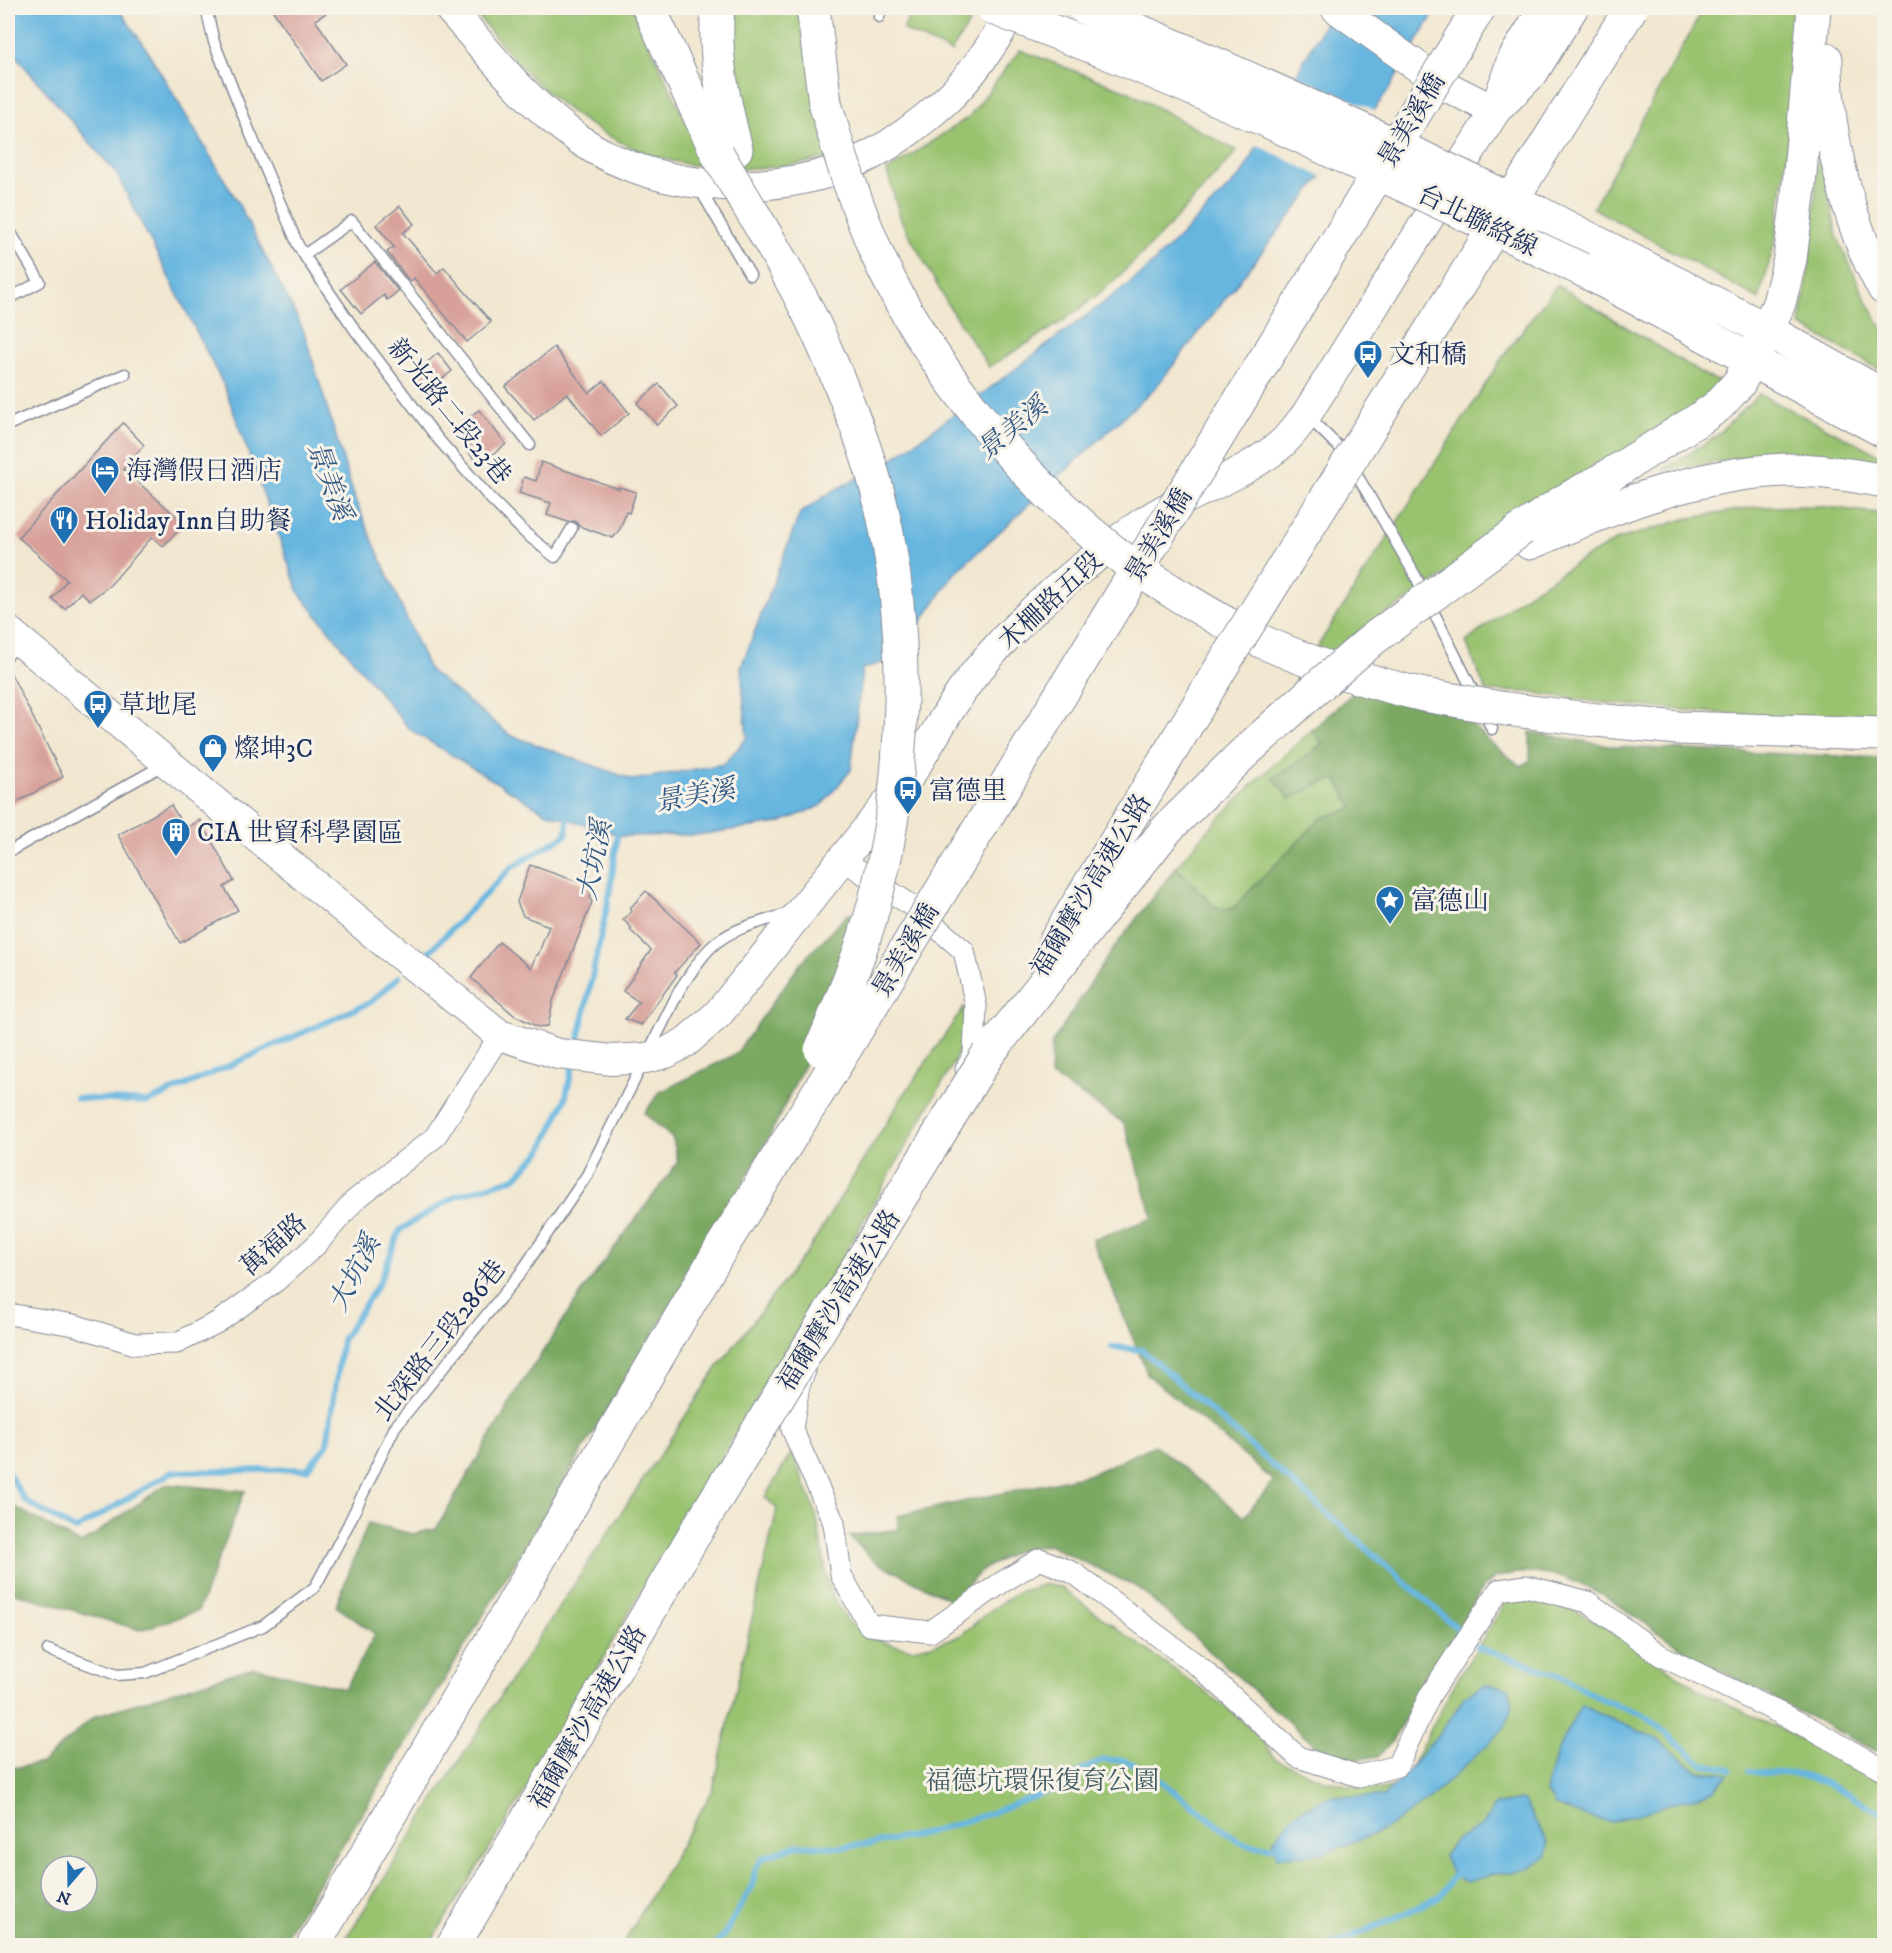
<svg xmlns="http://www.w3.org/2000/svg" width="1892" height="1953" font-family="'IM FELL DW Pica','Noto Serif TC',serif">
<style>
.green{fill:#9ac36f;stroke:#5a7966;stroke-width:1.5}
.forest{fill:#7ba962;stroke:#4b6c60;stroke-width:1.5;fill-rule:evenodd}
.water{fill:#66b6e0;stroke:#40729f;stroke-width:1.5}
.pier{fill:#f2e7d0}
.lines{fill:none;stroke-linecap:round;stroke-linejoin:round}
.stream{stroke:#66b6e0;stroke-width:6}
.building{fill:#d7a09a}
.lane-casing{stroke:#868b97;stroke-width:13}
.street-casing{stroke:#868b97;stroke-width:23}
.secondary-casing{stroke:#868b97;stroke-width:32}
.highway-casing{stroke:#868b97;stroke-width:35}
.lane{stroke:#fff;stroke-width:10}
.street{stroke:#fff;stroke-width:21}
.secondary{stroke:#fff;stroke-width:30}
.highway{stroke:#fff;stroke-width:33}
.highway-bridge-casing{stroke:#868b97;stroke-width:35;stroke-linecap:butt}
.highway-bridge{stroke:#fff;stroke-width:33}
.labels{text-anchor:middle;stroke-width:6;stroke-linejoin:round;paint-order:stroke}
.street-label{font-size:26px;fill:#1b2f5e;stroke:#f7f3e8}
.poi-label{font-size:26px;fill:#1b2f5e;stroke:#f7f3e8;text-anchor:start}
.park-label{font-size:26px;fill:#415b63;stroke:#f7f3e8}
.water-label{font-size:27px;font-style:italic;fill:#325885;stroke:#f7f3e8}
</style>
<rect width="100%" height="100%" fill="#f7f3e8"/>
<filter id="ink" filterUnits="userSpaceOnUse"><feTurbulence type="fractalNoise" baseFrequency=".0167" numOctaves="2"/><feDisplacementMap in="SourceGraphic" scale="12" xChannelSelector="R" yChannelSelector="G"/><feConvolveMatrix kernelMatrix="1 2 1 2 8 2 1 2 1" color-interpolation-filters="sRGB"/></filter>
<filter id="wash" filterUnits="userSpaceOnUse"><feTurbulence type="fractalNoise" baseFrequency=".008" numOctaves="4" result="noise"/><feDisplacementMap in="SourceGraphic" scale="24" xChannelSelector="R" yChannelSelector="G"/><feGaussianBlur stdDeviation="1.35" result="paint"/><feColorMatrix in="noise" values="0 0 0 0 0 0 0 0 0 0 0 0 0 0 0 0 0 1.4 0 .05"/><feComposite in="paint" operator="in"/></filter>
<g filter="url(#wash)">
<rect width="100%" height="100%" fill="#f2e7d0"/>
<path class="green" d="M471 8H632L704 159 735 97 731 8H798L831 157C717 185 623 165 537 83 513 60 492 33 471 8Z
M913 8H979L951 52 903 30Z
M1704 8H1801L1791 122 1776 238 1759 299 1593 208Z
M1020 50 1127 91 1237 151C1196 197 1156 243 1110 284 1074 317 1030 342 989 367L951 310 901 220 887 171 969 117Z
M1819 147 1837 236 1863 294 1884 332V372L1800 325 1809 266Z
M1557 285 1708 377 1721 382 1699 407 1351 637 1293 685 1504 355Z
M1759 394 1884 457V462L1816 458 1741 459 1663 470 1715 437Z
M1818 506 1884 514V715L1785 719 1596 702 1528 692 1486 691 1466 642 1520 599 1576 563 1617 540 1685 519 1756 507Z
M1312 730 1322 742 1312 753 1274 778 1318 784 1336 778 1353 808 1232 909 1216 908 1176 867C1217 817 1263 773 1312 730Z
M964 1007 965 1035 953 1064 839 1263 650 1575 554 1745 429 1945 341 1946 492 1709 610 1530 717 1368 809 1249 901 1099Z
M792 1452 816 1513 828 1584 836 1604 851 1625 871 1638 894 1645 912 1649 936 1644 961 1635 988 1612 1018 1592 1046 1584 1061 1588 1233 1712 1259 1736 1275 1759 1321 1779 1347 1785 1383 1790 1396 1785 1410 1769 1455 1683 1506 1602 1531 1598 1569 1608 1607 1627 1701 1691 1845 1761 1884 1783V1945L622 1946 713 1790 777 1509 765 1497Z"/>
<path class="forest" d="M1356 690 1464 716 1491 743 1521 766 1530 760V732L1617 747 1884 758V1755L1699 1660 1602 1594 1563 1577 1535 1573H1515L1494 1578 1481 1590 1392 1740 1379 1756 1347 1761 1329 1758 1139 1588 1048 1545 1016 1551 989 1566 978 1574 953 1601 874 1561 849 1536 899 1529 897 1516 1091 1474 1155 1445 1244 1517 1274 1481 1148 1375 1092 1240 1153 1218 1124 1123 1050 1075 1052 1043 1110 953 1176 867 1216 908 1232 909 1321 818 1353 808 1336 779 1318 784 1290 799 1273 778 1312 753 1322 742 1312 730Z
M861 911 820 1032 770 1135 700 1261 640 1355 413 1732 280 1945 8 1946V1769L42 1763 95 1716 254 1667 345 1689 375 1634 336 1606 368 1523 412 1534 436 1529 520 1386 584 1289 678 1162 673 1139 644 1113 660 1092 736 1054 800 964 847 915ZM51 1866H87V1902H51Z
M166 1484 245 1491 198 1611 140 1630 8 1591V1503L81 1544Z"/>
<path class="water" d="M8 8H118L147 50 237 201 303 329 356 502 429 670 510 735 633 780 724 764 747 738 741 667 800 513 833 491 888 462 982 394 1143 273 1242 174 1333 8H1437L1386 94 1156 387 954 574 897 658 862 669 851 770 821 806 779 823 696 835 622 836 545 812 409 729 299 593 225 388 116 173 8 47Z
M1486 1684 1509 1688 1513 1706 1504 1729 1428 1800 1382 1831 1325 1853 1277 1857 1273 1841 1297 1812 1331 1796 1383 1797 1402 1778 1447 1724 1464 1697Z
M1582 1705 1597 1713 1657 1739 1697 1771 1728 1774 1714 1791 1612 1822 1585 1816 1555 1806 1552 1799 1546 1793C1551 1762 1565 1731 1582 1705Z
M1523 1800 1548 1843 1547 1856 1527 1869 1491 1875 1468 1882 1453 1877 1444 1856 1456 1840 1483 1826 1494 1805Z"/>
<path class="pier" d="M1293 74 1376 111 1324 178 1255 144Z"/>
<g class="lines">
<path class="stream" d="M428 953 512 867 566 835 569 811
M577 1048 610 892 618 828
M76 1098 148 1102 371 1002 399 977
M1112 1347 1142 1350 1457 1628
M8 1472 25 1501 75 1530 172 1472 307 1469 327 1445 342 1340 379 1283 400 1230 456 1196 515 1178 542 1150 565 1100 573 1064
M1477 1647 1561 1676 1602 1700 1643 1714 1703 1764 1731 1769
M1749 1771 1795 1774 1821 1781 1884 1814
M714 1946 724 1935 752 1886 756 1867 763 1858 798 1845 836 1847 871 1844 923 1834 988 1814 1049 1791 1081 1771 1103 1760H1123L1145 1769 1240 1842 1255 1846 1275 1847
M1329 1946 1409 1912 1441 1895 1453 1877"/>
</g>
<g id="blocks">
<path class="building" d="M271 8H334L315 20 346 64 321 81Z
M400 206 414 224 403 233 437 273 444 267 491 322 467 342 414 278 410 282 387 252 394 247 376 225Z
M375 262 398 291 387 300 384 295 361 314 341 289Z
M554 347 589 393 604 381 629 413 601 436 567 393 534 420 505 387Z
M438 353 452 371 431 388 417 371Z
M659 384 678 406 657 425 637 403Z
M479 410 506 444 479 465 466 449 479 437 465 420Z
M123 423 144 445 123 469 185 524 163 546 152 537 110 585 90 600 81 592 65 609 52 599 67 580 18 537Z
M541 462 619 489V487L636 492 629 513 626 512 620 529 613 538 579 526 575 521 568 522 547 515 551 503 519 493 524 477 536 481Z
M8 668 63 777 8 807Z
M171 805 185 829 200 820 234 881 224 887 238 910 180 943 118 835Z
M530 865 590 886 591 893 590 899 592 902 553 1001 548 1026 538 1027 514 1015 471 978 499 942 531 968 536 955H538L549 926 523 916 517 902Z
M646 891 701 943 675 972 677 975 641 1025 625 1019 639 1002 623 991 651 950 630 930 632 928 623 920 632 911 630 908Z"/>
</g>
</g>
<g filter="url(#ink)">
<use href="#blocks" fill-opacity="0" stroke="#868b97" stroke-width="1.5"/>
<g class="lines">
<g class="lane-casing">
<path id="lane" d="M206 8 214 42 249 130 298 245 304 255 355 330 438 439 490 498 525 533 555 557 572 528
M879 17 882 8
M698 186 750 275
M8 228 40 282 8 299
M304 255 352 221 530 445
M1307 416 1343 451 1415 575 1492 729
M8 425 125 374
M8 655 21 642
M8 852 165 764
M48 1650 117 1675 145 1673 263 1626 315 1587 348 1525 395 1427 519 1275 587 1175 680 989C691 973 702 954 717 942 738 926 766 921 790 913"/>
</g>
<g class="street-casing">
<path id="street" d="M842 859 912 906 964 951 976 1005 974 1055 966 1069
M8 1314 74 1325 135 1344 177 1343 218 1322 276 1281 316 1245 355 1200 435 1137 500 1035
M805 1371 799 1385 792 1429 834 1523 841 1575 869 1625 930 1632 1001 1583 1040 1559 1074 1573 1201 1668 1298 1757 1359 1776 1397 1766 1430 1695 1499 1590 1526 1586 1588 1602 1660 1655 1810 1728 1884 1770"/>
</g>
<g class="secondary-casing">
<path id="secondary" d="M449 8C490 55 528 104 580 140 659 195 786 200 871 155 897 141 922 122 944 102 973 76 995 40 1015 8
M1336 8 1442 84 1495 111
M1497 105 1512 60 1544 8
M8 631 390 947 500 1035 558 1054 612 1060 646 1058 666 1053 686 1042 718 1014 907 779C931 744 949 705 976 672 1021 616 1082 564 1141 524 1185 494 1238 479 1279 446 1289 438 1298 425 1306 415L1495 111 1533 73 1573 8"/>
</g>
<g class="highway-casing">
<path id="highway" d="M649 8 718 155
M718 8C713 57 724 102 736 149
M813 8 825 103
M1826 59C1825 128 1849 229 1884 288
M1539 213 1767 330 1884 396
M1583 270 1884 431
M1522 529 1564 501 1610 475 1701 418 1718 406 1739 383 1767 330 1779 303 1790 259 1798 196 1814 8
M1530 543C1612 507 1698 472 1789 470 1821 470 1853 475 1884 481
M1173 592C1205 611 1237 631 1270 645 1320 667 1372 683 1424 695
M1596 720 1678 728 1884 734
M1055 942 1227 658
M988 1054 1167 829 1243 754 1313 691
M313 1946 720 1250 837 1062
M453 1946 697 1530"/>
</g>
<use href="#lane" class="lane"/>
<use href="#street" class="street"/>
<use href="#secondary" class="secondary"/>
<use href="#highway" class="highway"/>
<g class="highway-bridge-casing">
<path id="highway-bridge" d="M993 8 1101 50 1270 122 1583 270
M1085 8C1238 72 1389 141 1539 213
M825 103C839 155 856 205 877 254 926 363 1019 477 1113 551 1132 566 1153 579 1173 592
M718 155C754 216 796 281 824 346 845 394 865 443 878 493 911 623 908 779 873 908 860 957 840 1003 821 1050
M1227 658 1631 8
M1313 691 1373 639 1522 529
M1424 695 1506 709 1596 720
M837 1062 1479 8
M697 1530 988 1054"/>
</g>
<use href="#highway-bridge" class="highway-bridge"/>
</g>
</g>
<defs>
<g id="bus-pin" transform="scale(1.5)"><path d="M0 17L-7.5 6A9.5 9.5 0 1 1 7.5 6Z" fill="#1f6fb2" stroke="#f7f3e8"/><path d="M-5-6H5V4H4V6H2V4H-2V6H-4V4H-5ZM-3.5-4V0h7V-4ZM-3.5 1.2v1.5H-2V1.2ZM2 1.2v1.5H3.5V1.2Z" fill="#fff"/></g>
<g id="hotel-pin" transform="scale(1.5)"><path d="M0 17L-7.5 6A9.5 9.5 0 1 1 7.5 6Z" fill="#1f6fb2" stroke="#f7f3e8"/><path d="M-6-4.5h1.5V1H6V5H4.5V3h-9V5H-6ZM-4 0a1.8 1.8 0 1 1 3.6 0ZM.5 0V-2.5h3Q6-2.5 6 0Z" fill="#fff"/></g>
<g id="restaurant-pin" transform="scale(1.5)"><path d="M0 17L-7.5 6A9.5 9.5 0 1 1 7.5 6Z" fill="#1f6fb2" stroke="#f7f3e8"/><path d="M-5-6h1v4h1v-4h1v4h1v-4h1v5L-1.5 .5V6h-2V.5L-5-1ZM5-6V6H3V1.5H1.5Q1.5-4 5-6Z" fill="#fff"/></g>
<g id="shop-pin" transform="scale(1.5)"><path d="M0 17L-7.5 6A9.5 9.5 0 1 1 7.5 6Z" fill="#1f6fb2" stroke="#f7f3e8"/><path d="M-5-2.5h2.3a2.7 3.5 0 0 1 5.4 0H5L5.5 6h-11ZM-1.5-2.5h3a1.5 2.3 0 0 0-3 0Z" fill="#fff"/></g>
<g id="building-pin" transform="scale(1.5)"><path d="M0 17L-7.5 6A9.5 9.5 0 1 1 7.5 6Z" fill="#1f6fb2" stroke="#f7f3e8"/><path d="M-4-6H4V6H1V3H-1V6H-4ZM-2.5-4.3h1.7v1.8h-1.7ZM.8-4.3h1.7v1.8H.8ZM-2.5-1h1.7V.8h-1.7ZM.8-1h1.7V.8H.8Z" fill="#fff"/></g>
<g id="sight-pin" transform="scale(1.5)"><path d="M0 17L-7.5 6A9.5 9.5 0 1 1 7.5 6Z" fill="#1f6fb2" stroke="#f7f3e8"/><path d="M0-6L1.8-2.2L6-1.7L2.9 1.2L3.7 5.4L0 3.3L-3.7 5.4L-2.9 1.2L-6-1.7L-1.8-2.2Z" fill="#fff"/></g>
</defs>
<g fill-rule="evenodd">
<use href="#bus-pin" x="1368" y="354"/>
<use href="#hotel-pin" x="105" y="470"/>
<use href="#restaurant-pin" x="64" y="520"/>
<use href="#bus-pin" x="98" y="704"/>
<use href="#shop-pin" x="213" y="748"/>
<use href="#bus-pin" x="908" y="790"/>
<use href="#building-pin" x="176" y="832"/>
<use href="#sight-pin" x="1390" y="900"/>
</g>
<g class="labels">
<g class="street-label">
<text transform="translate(1411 120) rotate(-59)" y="9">景美溪橋</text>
<text transform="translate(1478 220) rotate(26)" y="9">台北聯絡線</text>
<text transform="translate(450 411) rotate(51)" y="9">新光路二段23巷</text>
<text transform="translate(1158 535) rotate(-59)" y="9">景美溪橋</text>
<text transform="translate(1050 600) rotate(-43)" y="9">木柵路五段</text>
<text transform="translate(1090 885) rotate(-59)" y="9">福爾摩沙高速公路</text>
<text transform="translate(905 950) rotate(-59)" y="9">景美溪橋</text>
<text transform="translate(273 1244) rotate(-42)" y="9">萬福路</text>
<text transform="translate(838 1300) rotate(-58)" y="9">福爾摩沙高速公路</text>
<text transform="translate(439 1340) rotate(-52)" y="9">北深路三段286巷</text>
<text transform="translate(587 1717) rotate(-60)" y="9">福爾摩沙高速公路</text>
</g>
<g class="poi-label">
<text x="1389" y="363">文和橋</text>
<text x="126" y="479">海灣假日酒店</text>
<text x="85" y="529">Holiday Inn自助餐</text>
<text x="119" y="713">草地尾</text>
<text x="234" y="757">燦坤3C</text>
<text x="929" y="799">富德里</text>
<text x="197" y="841">CIA 世貿科學園區</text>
<text x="1411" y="909">富德山</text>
</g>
<g class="park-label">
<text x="1042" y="1789">福德坑環保復育公園</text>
</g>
<g class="water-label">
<text transform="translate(1012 428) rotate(-39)" y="9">景美溪</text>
<text transform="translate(330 481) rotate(70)" y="9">景美溪</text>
<text transform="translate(695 795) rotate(-10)" y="9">景美溪</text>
<text transform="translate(594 860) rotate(-79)" y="9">大坑溪</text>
<text transform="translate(354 1273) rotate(-63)" y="9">大坑溪</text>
</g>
</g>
<rect width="1892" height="1953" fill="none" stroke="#f7f3e8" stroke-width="30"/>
<g transform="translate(69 1884) rotate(200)"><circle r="28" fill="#f7f3e8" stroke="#9fa5b1" stroke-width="1.5"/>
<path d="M0-4.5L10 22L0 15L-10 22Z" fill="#1f6fb2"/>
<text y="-9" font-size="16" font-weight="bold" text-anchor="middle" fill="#1b2f5e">N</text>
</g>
</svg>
